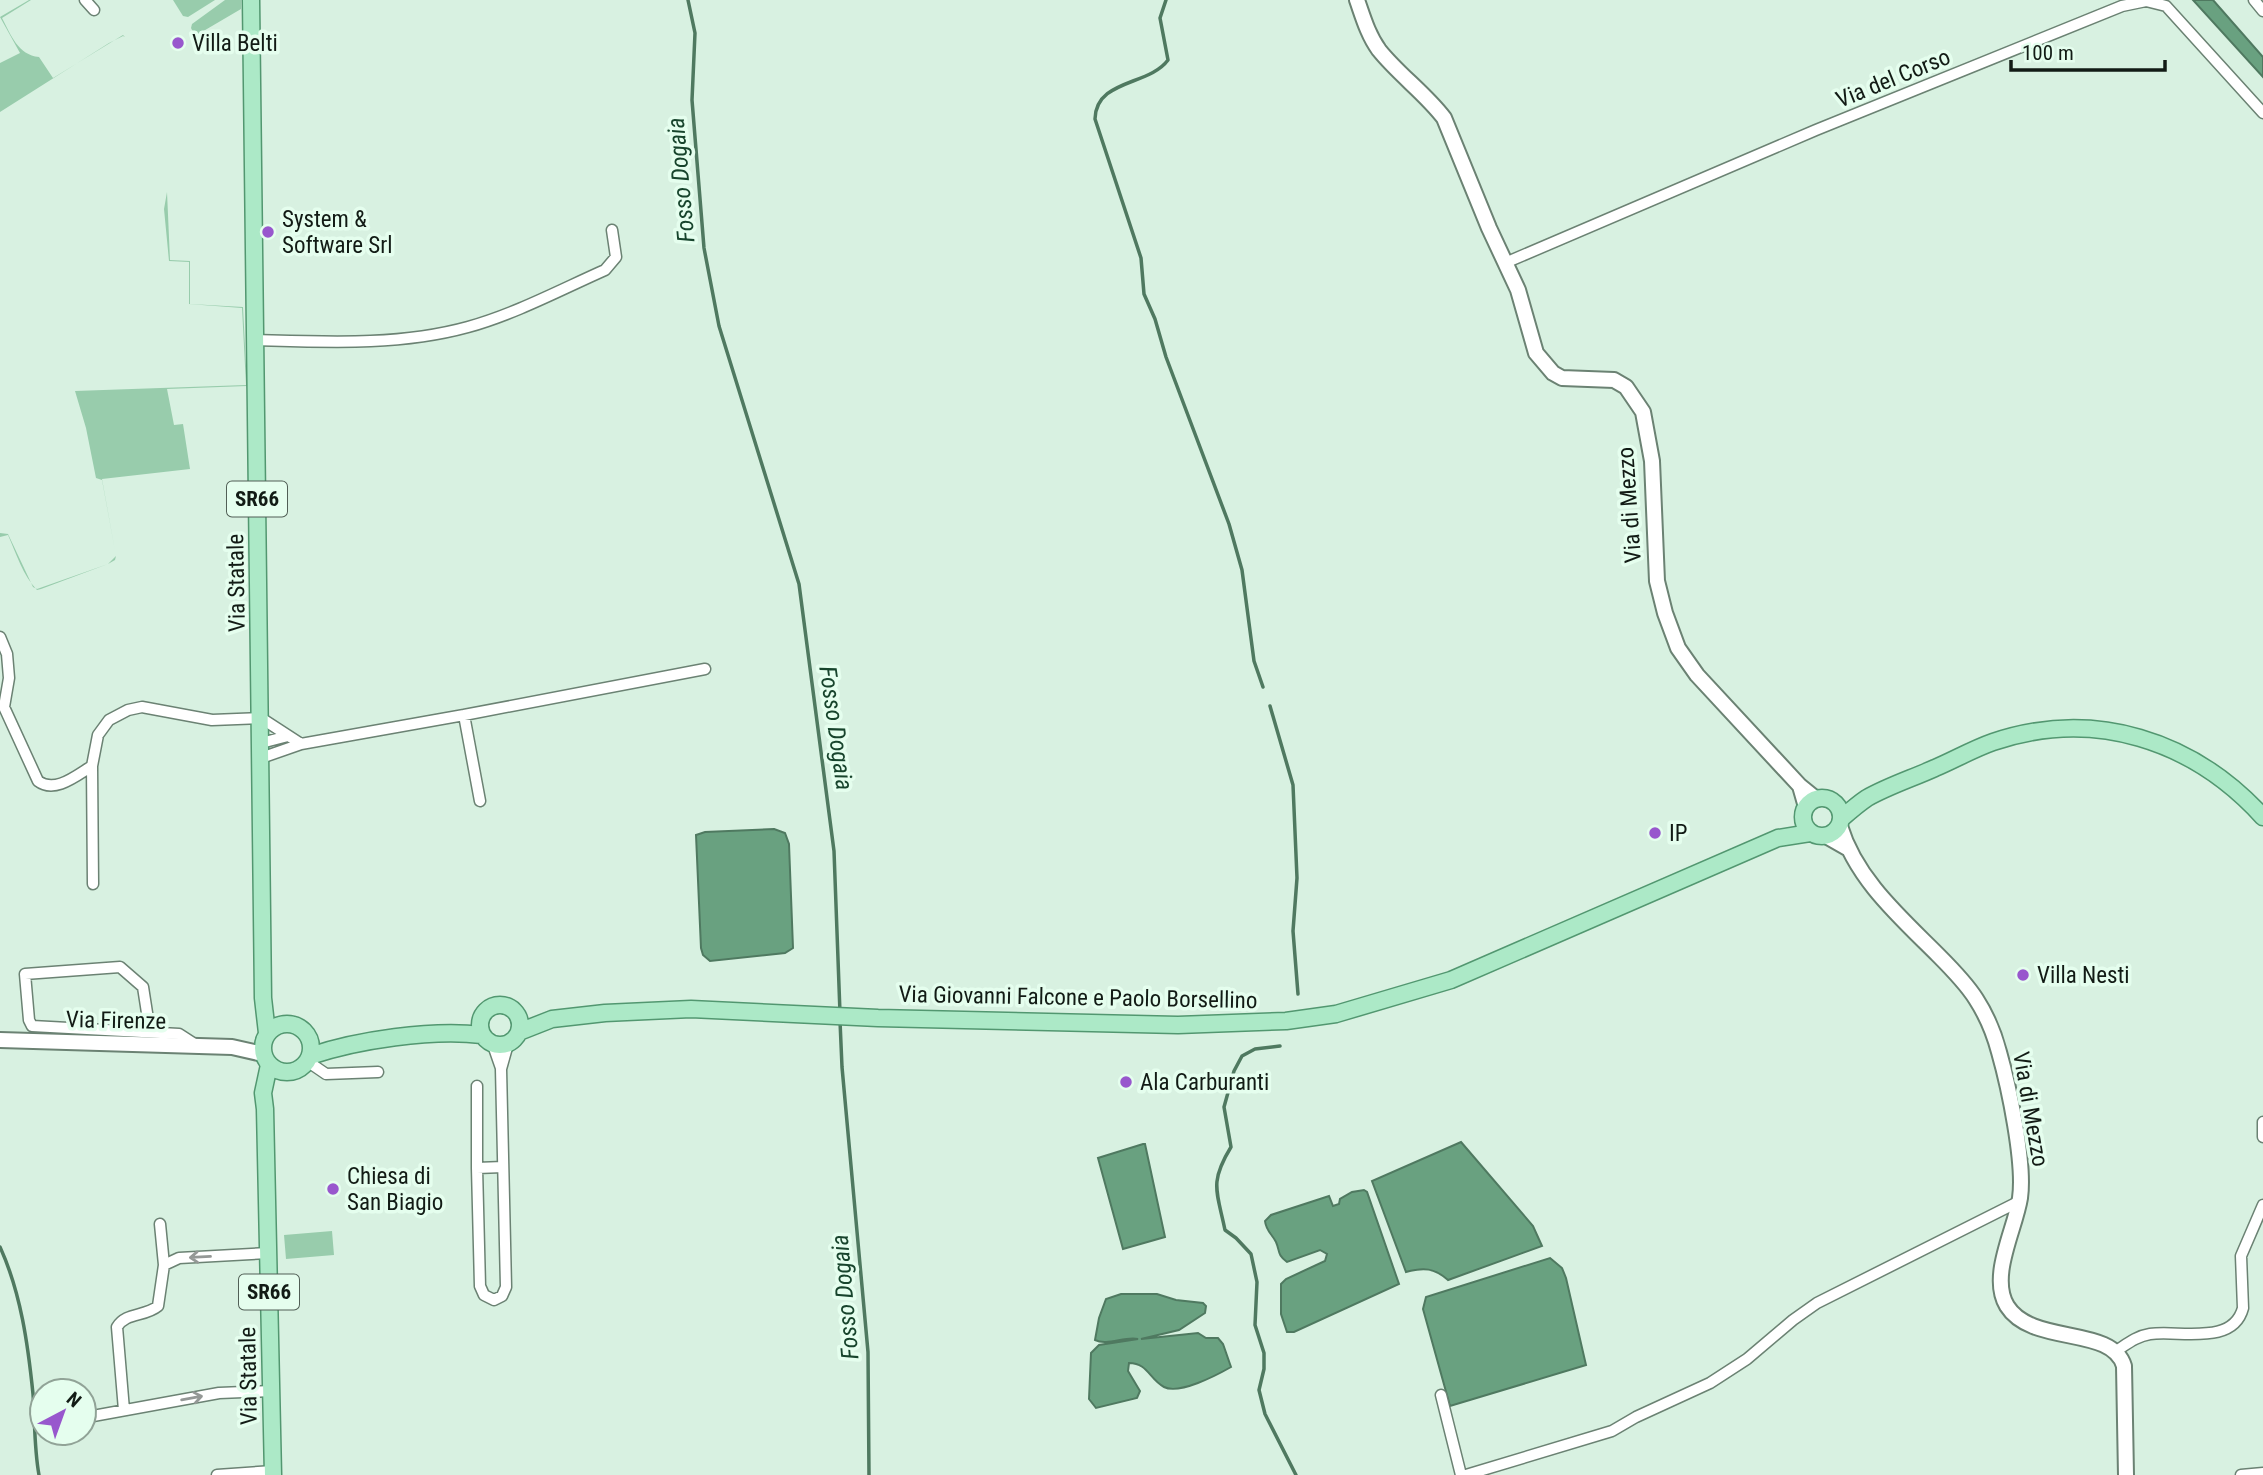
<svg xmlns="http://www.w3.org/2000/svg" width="2263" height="1475" font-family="'Roboto Condensed',sans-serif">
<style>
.green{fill:#98ccac}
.water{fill:#69a180;stroke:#4f7960;stroke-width:2}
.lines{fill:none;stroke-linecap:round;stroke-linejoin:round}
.stream{stroke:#4f7960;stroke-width:3.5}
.street-casing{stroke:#6b8273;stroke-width:13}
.secondary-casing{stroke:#6b8273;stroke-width:18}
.primary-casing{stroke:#529770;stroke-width:19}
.street{stroke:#fff;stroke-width:10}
.secondary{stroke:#fff;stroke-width:14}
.primary{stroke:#ace9c7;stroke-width:16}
.oneway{stroke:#949896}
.poi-dot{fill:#9857cd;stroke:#e5feee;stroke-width:2.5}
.labels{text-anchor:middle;stroke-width:7;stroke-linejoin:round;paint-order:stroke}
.shield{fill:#e5feee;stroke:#515f56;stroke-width:2}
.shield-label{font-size:21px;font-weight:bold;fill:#121b15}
.poi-label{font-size:23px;fill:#121b15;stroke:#e5feee;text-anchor:start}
.street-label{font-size:23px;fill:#121b15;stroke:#e5feee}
.water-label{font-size:24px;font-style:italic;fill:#17442c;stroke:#e5feee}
</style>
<rect width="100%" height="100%" fill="#d8f1e1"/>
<path class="green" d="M29 0H31L2 18C11 35 18 55 39 57L53 78 123 35 125 37 153 104 167 192 170 260 190 261V304L243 307 247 386 167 389 174 425 183 424 190 469 102 479 116 556 115 560 108 564 41 589 37 590C23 576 16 553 8 535L0 537V533L8 534 33 587 37 589 108 564 116 556 102 480 96 478 86 428 75 391 246 385 242 308 189 304V262L169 261 164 209 167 192 153 104 125 37 123 36 109 43 0 112V63L20 53 0 17Z
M173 0H215L188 17 183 16Z
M225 0H241V9L195 36 191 28 192 24Z
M332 1231 334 1255 286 1259 284 1235Z"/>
<path class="water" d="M2193 0H2213L2263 57V77Z
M774 829 785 833 789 844 793 948 785 953 710 961 703 955 701 948 696 835 705 832Z
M1461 1142 1533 1226 1542 1246 1448 1280C1434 1268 1424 1267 1406 1272L1372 1181Z
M1143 1144H1145L1165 1237 1123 1249 1098 1158Z
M1364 1190 1367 1192 1399 1284 1294 1332H1287L1281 1314V1284L1286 1279 1325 1261 1327 1254 1320 1250 1287 1262C1277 1255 1280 1251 1276 1242 1272 1234 1266 1231 1265 1221L1271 1215 1329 1196 1333 1206 1339 1204 1340 1199 1352 1192Z
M1550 1258 1562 1268 1566 1278 1586 1365 1450 1406 1423 1309 1426 1297Z
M1121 1294H1157L1176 1300 1203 1303 1206 1306 1205 1313 1179 1330 1141 1339 1198 1333 1206 1338H1218L1223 1344 1231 1367C1217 1375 1179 1395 1164 1387 1149 1379 1148 1363 1129 1363L1128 1371 1140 1391 1137 1398 1096 1408 1089 1399 1091 1353 1099 1345 1138 1339C1125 1336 1107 1346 1095 1340L1099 1318 1106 1299Z"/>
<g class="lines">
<path class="stream" d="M688 0 695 33 692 100 704 248 719 326 799 584 834 851 840 1013
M1166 0 1160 18 1168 60C1149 86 1096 79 1095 119L1141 258 1144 294 1155 319 1166 357 1229 524 1242 570 1254 661 1263 687
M1270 706 1293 785 1297 878 1293 931 1298 994
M840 1021 842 1067 868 1352 869 1475
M1280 1046 1255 1049 1242 1056 1234 1071 1224 1107 1231 1147C1209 1183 1217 1191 1225 1230L1236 1238 1251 1254 1257 1282 1255 1325 1264 1353V1369L1259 1390 1265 1414 1296 1475
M0 1247C21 1293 28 1345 33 1394 35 1421 34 1448 39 1475"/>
<g class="street-casing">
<path id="street" d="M85 0 94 10
M2254 0 2263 11
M1505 263 1816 130 2122 6 2146 1 2166 6 2263 113
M255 340C326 342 399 346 468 327 515 314 560 290 605 270L616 257 612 230
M0 637 7 654 9 678 4 707 38 781C55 794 77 775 92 766
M464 715 480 801
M261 743 288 736
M261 758 301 744 464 715 705 669
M93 884 92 766 98 735 109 720 128 710 142 707 212 720 261 718 301 744
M150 1032 143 987 120 967 25 974 29 1020 32 1026 179 1034 196 1045
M493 1045 501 1068
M307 1061 326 1074 378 1072
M477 1086V1168L480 1286 484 1295 494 1300 502 1296 506 1287 501 1069 508 1044
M2263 1122V1137
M477 1168 503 1167
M160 1224 164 1265
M2116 1351C2127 1344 2137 1336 2150 1334 2180 1330 2233 1346 2243 1308L2241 1256 2263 1205
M1441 1395 1461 1475
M124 1410 117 1327C126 1312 145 1317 158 1306L164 1265 179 1258 268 1253
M93 1416 219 1393 271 1391
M217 1475 273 1471
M1466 1475 1612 1431 1636 1417 1710 1383 1747 1359 1793 1320 1817 1303 2020 1201
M2241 1475 2263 1473"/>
</g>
<g class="secondary-casing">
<path id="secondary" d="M1357 0C1363 17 1368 35 1379 50 1399 75 1425 93 1444 118L1489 228 1518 290 1536 353 1553 373 1562 378 1614 380 1626 387 1643 412 1652 461 1657 581 1665 613 1678 648 1697 675 1800 786 1816 799
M1800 786 1806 807
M1840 826C1856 879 1900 917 1938 955 1951 968 1966 983 1976 999 1987 1016 1994 1033 1999 1052 2009 1087 2025 1163 2020 1198 2015 1230 1989 1276 2007 1306 2032 1346 2112 1325 2124 1366L2126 1475
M1826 836 1847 848
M0 1040 232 1047 263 1054"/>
</g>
<g class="primary-casing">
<path id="primary" d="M251 0 263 998 267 1033
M1803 817a19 19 0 1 1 38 0a19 19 0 1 1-38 0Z
M1842 818C1850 811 1858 804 1867 798 1888 786 1913 778 1935 768 1954 760 1973 749 1993 742 2094 708 2193 740 2263 817
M480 1025a20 20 0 1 1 40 0a20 20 0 1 1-40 0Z
M263 1048a24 24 0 1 1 48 0a24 24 0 1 1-48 0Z
M519 1032 552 1019 605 1013 691 1009 878 1018 1178 1025 1286 1021 1336 1014 1451 980 1778 838 1810 833
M310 1056C357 1040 432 1029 482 1035
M269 1065 263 1093 265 1109 273 1475"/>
</g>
<use href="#street" class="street"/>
<use href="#secondary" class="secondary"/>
<use href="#primary" class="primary"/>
</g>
<defs><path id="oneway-shaft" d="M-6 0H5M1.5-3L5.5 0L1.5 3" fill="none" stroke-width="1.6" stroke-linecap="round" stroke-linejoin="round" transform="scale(1.75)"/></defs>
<g class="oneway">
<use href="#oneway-shaft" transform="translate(200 1257) rotate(177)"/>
<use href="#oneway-shaft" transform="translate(192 1398) rotate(-10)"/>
</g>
<g class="poi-dot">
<circle cx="178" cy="43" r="7"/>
<circle cx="268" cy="232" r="7"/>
<circle cx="1655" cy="833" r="7"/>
<circle cx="2023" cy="975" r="7"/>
<circle cx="1126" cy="1082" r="7"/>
<circle cx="333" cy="1189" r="7"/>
</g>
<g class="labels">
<g class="shield">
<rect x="227" y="481.5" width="60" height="35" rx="5"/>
<rect x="239" y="1274.5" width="60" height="35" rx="5"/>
</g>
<g class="shield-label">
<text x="257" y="506">SR66</text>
<text x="269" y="1299">SR66</text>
</g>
<g class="poi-label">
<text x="192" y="51">Villa Belti</text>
<text x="282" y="227">System &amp;<tspan x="282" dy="26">Software Srl</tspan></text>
<text x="1669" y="841">IP</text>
<text x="2037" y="983">Villa Nesti</text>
<text x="1140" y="1090">Ala Carburanti</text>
<text x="347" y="1184">Chiesa di<tspan x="347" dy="26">San Biagio</tspan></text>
</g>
<g class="street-label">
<text transform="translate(1893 78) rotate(-22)" y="8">Via del Corso</text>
<text transform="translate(1629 505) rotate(-94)" y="8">Via di Mezzo</text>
<text transform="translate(236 583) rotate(-91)" y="8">Via Statale</text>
<text transform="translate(1078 997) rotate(1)" y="8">Via Giovanni Falcone e Paolo Borsellino</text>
<text transform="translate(116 1020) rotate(1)" y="8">Via Firenze</text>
<text transform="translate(2031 1109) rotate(80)" y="8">Via di Mezzo</text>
<text transform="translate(248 1376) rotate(-91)" y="8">Via Statale</text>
</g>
<g class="water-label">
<text transform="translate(681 180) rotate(-95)" y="8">Fosso Dogaia</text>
<text transform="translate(836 728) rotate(82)" y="8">Fosso Dogaia</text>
<text transform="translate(845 1297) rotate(-95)" y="8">Fosso Dogaia</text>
</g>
</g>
<g transform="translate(63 1412) rotate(41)"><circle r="33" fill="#e5feee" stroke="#91a397" stroke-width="2"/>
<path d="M0-5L12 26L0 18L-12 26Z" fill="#9857cd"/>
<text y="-10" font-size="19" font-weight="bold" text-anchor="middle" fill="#121b15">N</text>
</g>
<path d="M2011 60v10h154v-10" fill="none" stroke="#121b15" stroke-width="3.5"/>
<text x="2022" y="60" font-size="21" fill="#121b15" stroke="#e5feee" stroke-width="5" paint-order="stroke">100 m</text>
</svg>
